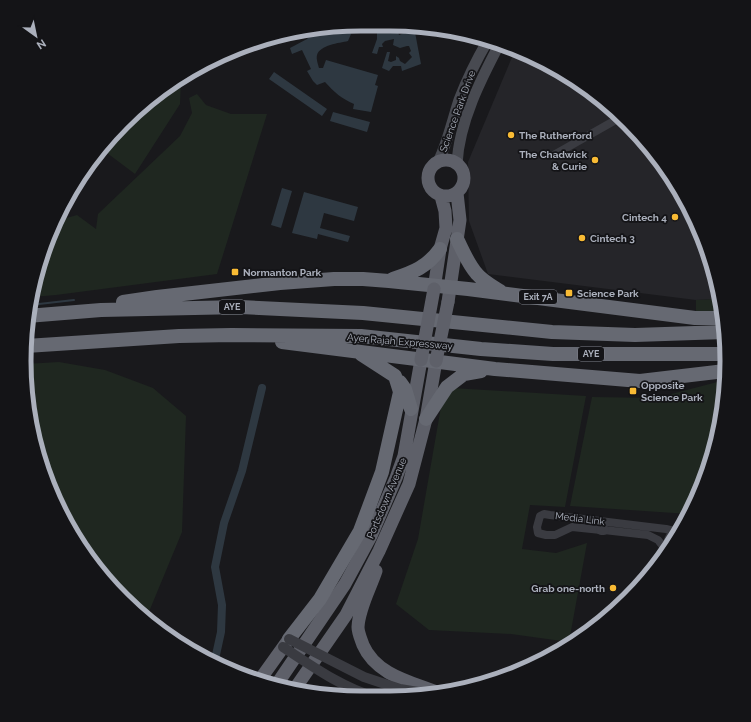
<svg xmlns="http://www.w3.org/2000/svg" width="751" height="722" font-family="Raleway,sans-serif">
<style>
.built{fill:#252529}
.green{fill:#1f2720}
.water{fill:#2e3841}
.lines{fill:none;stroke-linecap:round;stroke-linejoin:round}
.stream{stroke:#2e3841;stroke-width:2}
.canal{stroke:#2e3841;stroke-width:8}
.minor{stroke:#3a3b41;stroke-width:8}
.tertiary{stroke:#3a3b41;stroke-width:10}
.secondary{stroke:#484a51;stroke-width:11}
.trunk{stroke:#5e6069;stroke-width:13}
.motorway{stroke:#666972;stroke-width:14}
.tertiary-bridge{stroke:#3a3b41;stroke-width:10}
.trunk-bridge{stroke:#5e6069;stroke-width:13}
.poi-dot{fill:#f9bb34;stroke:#141417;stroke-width:1.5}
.labels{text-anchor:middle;stroke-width:3.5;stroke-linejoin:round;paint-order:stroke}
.shield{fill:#141417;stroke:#7e818a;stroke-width:1}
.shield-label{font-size:9px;font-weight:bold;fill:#abb0bc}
.street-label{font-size:10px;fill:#abb0bc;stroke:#141417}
.poi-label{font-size:10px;font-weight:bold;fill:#abb0bc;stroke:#141417;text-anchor:start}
.rim{fill:none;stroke:#abb0bc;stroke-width:5}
</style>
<rect width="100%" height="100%" fill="#19191c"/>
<path class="built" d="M515 50 558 69 612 107 657 156 692 212 715 274 720 299 696 300 488 274 469 221 468 162Z"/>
<path class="green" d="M181 79 180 104 135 174 107 153 99 151 108 139 156 94Z
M197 94 206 105 231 114H267L217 274 56 295 32 297 42 252 56 221 77 215 96 229 98 214 180 136 192 113 189 98Z
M720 299 722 313 696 312V300Z
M59 362 105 370 153 388 186 416 182 532 146 619 107 583 69 529 42 469 25 383V364Z
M725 380 724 405 709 469 689 514 570 506 592 397 656 398Z
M452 388 586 396 565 507 530 505 522 549 556 553 587 543 569 642 511 634 429 630 396 604 418 539 442 401Z"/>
<path class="water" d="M410 27H414L421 64 402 71 401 66H393L389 71 382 68 387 52H390L388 61 391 62 396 60V56L399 58 400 61 405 64 412 57 409 53 411 51 409 46H407L400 48 393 45 394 39 385 41 382 44 383 47H379L377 54 372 53 377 39V32L387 28H397L399 35 411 30Z
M347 29 351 34 348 41C339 43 320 45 317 55 316 59 318 64 319 68H323L326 60 378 75 375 85 378 86 371 112 353 109 354 104C342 99 334 92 325 82L317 85 313 81 307 71 311 69 302 50 292 54 290 48 307 39 315 30Z
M274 72 327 109 322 116 269 79Z
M333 112 370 122 367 132 330 121Z
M282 188 292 191 281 228 271 225Z
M304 192 358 207 354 221 324 213 320 228 350 236 348 242 318 234 317 239 292 233Z"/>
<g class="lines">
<path class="stream" d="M30 305 74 300"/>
<path class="canal" d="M214 664 221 632 222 605 215 567 224 523 242 471 262 388"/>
<path class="minor" d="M552 156 621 117
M601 530 572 527 555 535H546L538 533 537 527 540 516 544 514 550 515 666 529 674 531 677 536
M604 530 648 535 658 540 666 550
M665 553C667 540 669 531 683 528"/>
<path class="tertiary" d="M601 530H604"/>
<path class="secondary" d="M438 162C448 142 452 121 459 100 467 79 477 59 488 40
M457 164C459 122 481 79 500 43"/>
<path class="trunk" d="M428 178a18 18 0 1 1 36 0a18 18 0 1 1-36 0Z
M434 289 440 249 446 228 445 211 441 196
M448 302 460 220 457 193
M376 571C370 589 359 608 358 627 358 633 361 639 363 645 376 675 411 682 439 693
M259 681 289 639
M275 687 345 584 371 536 396 478 404 456 421 360
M294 690 346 615 379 551 409 484 426 419 436 361"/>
<path class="motorway" d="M457 239C463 251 468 264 477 274 483 281 492 286 500 291
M393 279C414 272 427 267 440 249
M123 302 157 297 280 283 334 279H363L389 281 468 289 695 318H723
M27 316 101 310 241 307 363 313 552 332 635 335 725 332
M282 342 495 369 640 381 725 371
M26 346 179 336 232 335 361 336 481 349 553 354H726
M400 382 405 389 411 409
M426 419 447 387 464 374 481 371
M289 639 320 599 360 531 382 472 400 392 395 376 361 354"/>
<path class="tertiary-bridge" d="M289 639 364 677 400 689 430 694
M283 647C312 666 341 687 375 697"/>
<path class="trunk-bridge" d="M421 360 434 289
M436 361 448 302"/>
</g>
<g class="poi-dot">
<circle cx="511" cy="135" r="4"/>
<circle cx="595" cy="160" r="4"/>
<circle cx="675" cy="217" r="4"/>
<circle cx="582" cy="238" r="4"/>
<rect x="231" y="268" width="8" height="8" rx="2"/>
<rect x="565" y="289" width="8" height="8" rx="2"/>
<rect x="629" y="387" width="8" height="8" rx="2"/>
<circle cx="613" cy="588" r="4"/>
</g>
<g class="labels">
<g class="shield">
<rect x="519" y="290" width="38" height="14" rx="3"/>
<rect x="219" y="300" width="26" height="14" rx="3"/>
<rect x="578" y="347" width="26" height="14" rx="3"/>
</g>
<g class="shield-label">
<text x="538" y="300">Exit 7A</text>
<text x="232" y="310">AYE</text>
<text x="591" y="357">AYE</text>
</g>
<g class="street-label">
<text transform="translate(457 111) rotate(-70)" y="4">Science Park Drive</text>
<text transform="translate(400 341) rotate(5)" y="4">Ayer Rajah Expressway</text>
<text transform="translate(386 498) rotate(-67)" y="4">Portsdown Avenue</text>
<text transform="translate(580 518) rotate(7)" y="4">Media Link</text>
</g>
<g class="poi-label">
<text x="519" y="139">The Rutherford</text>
<text x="587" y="158" text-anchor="end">The Chadwick<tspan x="587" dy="12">&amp; Curie</tspan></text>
<text x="667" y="221" text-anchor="end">Cintech 4</text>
<text x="590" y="242">Cintech 3</text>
<text x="243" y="276">Normanton Park</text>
<text x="577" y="297">Science Park</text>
<text x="641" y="389">Opposite<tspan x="641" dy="12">Science Park</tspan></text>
<text x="605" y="592" text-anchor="end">Grab one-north</text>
</g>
</g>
<path d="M0 0H751V722H0ZM361 31H390A330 330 0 0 1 720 361V361A330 330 0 0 1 390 691H361A330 330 0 0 1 31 361V361A330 330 0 0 1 361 31Z" fill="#141417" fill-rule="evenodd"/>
<path class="rim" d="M361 31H390A330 330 0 0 1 720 361V361A330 330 0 0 1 390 691H361A330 330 0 0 1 31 361V361A330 330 0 0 1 361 31Z"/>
<g transform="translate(36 36) rotate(147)" stroke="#141417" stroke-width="3" paint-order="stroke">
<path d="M0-3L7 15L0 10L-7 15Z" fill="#abb0bc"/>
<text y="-6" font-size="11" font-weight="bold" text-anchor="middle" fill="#abb0bc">N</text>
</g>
</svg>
